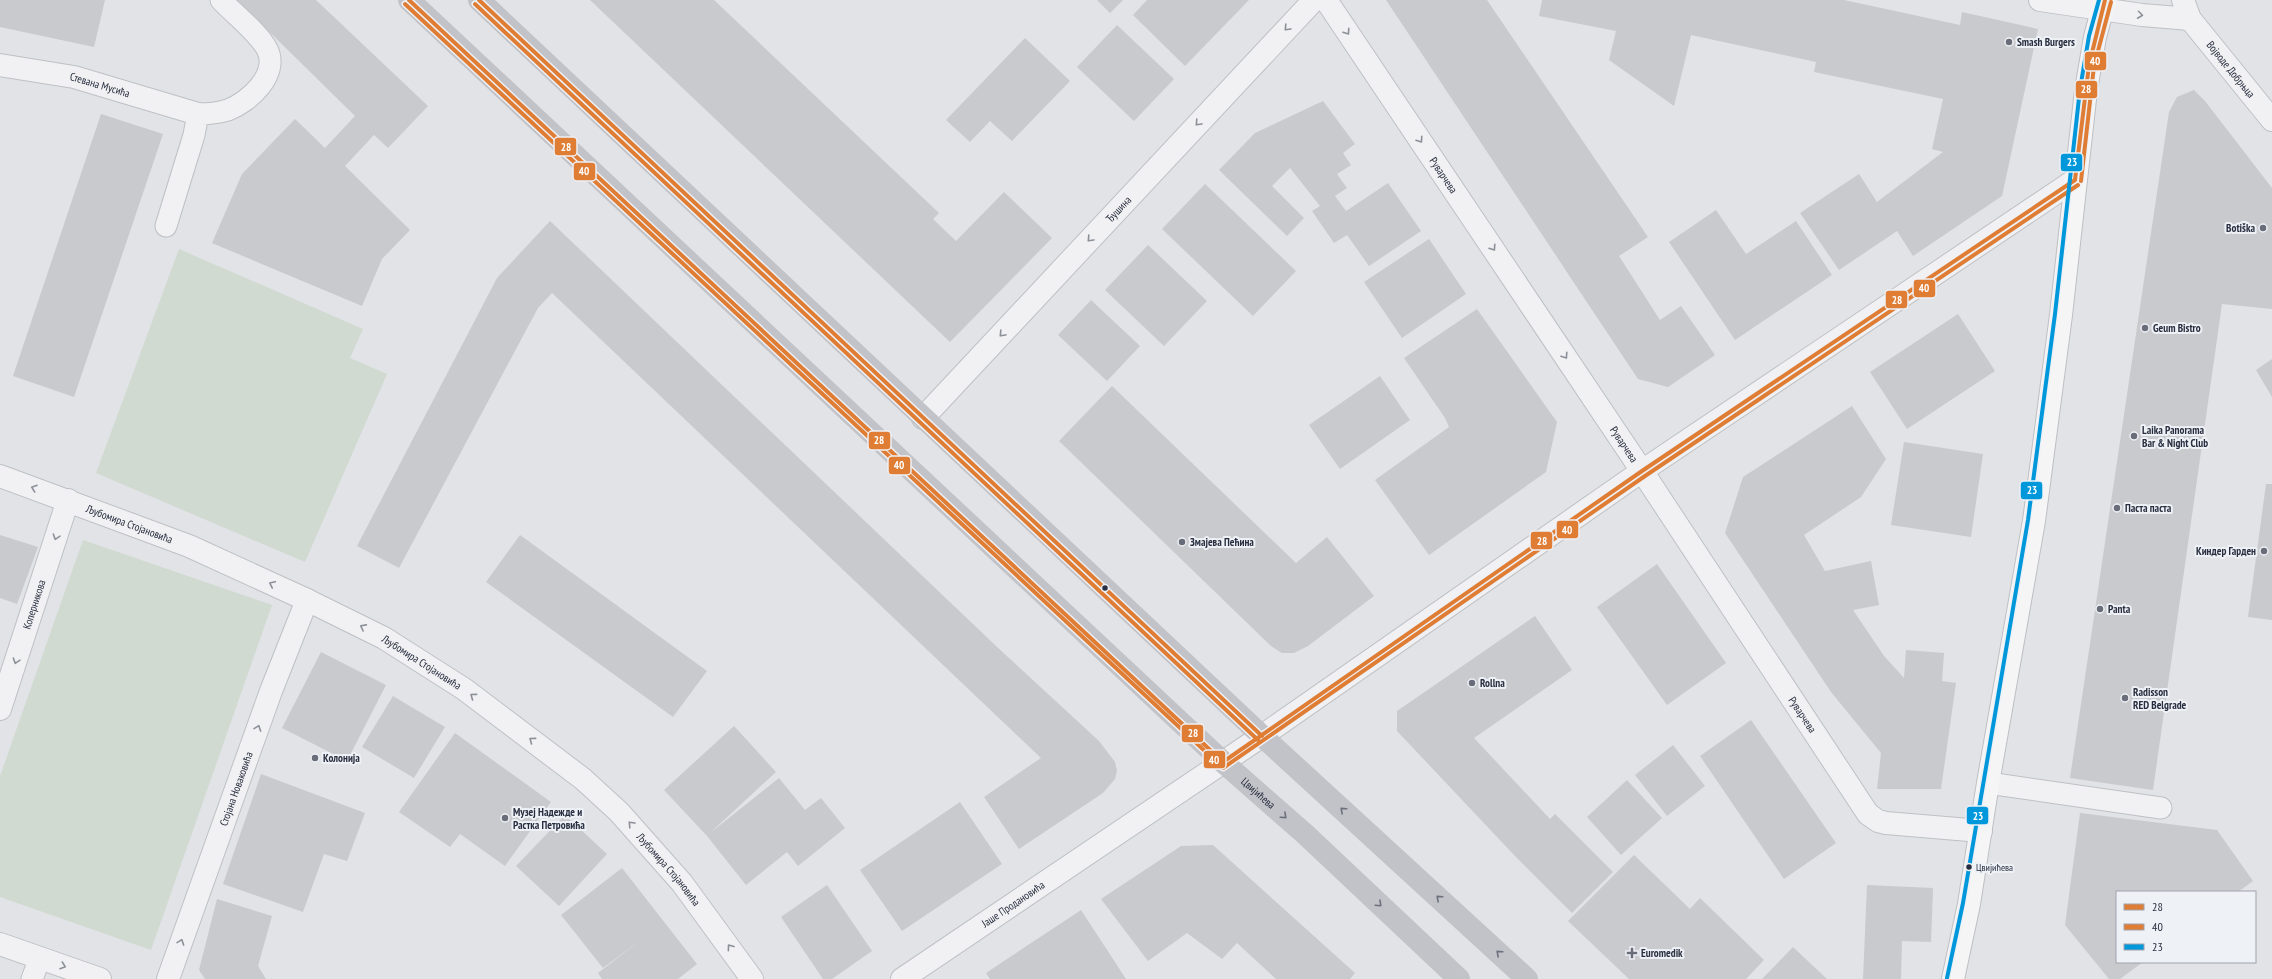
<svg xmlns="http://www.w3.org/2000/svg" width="2272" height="979" font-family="'PT Sans Narrow',sans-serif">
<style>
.green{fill:#d0dad1}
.building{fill:#c8cace}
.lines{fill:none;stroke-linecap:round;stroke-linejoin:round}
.lane-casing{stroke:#bec0c3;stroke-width:23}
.street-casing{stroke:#bec0c3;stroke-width:24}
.primary-casing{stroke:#bdbfc4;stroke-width:24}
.lane{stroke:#f1f1f3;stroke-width:21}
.street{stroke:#f1f1f3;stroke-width:22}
.secondary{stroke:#c2c3c8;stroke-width:22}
.primary{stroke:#f5f5f6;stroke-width:22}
.bus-1-casing{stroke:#eef1f6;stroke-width:7}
.bus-2-casing{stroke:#eef1f6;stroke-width:7}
.bus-3-casing{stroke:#eef1f6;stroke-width:7}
.bus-1{stroke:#e07d35;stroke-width:4}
.bus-2{stroke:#e07d35;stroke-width:4}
.bus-3{stroke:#0098da;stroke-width:4}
.oneway{stroke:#8c9099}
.oneway2{stroke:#6d717d}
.poi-dot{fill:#696d79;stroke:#eef1f6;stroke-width:1.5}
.bus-dot{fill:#282e3f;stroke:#eef1f6;stroke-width:1.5}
.labels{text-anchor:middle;stroke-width:4;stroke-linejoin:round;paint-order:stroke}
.bus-label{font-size:10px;fill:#282e3f;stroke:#eef1f6;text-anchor:start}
.poi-label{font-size:11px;font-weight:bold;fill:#282e3f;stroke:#eef1f6;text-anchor:start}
.street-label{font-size:11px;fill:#282e3f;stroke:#eef1f6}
.line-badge{stroke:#eef1f6;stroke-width:1.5}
.badge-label{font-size:11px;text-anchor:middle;font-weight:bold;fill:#fff}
</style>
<rect width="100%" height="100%" fill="#e1e3e6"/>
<path class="green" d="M179 249 363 329 350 358 387 374 305 562 96 473Z
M83 540 272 605 151 950 0 897V776Z"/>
<path class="building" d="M0 0H105L94 47 0 27Z
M237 0H316L428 106 388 148 374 135 345 166 410 230 382 259 362 306 212 243 242 174 295 119 325 148 355 116Z
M590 0H714L939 213 933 219 956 241 1004 192 1052 238 950 342Z
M1097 0H1123L1110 13Z
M1147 0H1249L1185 66 1133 15Z
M1386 0H1487L1648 237 1619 256 1660 320 1681 306 1715 355 1668 387 1638 379Z
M1542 0H1844L1960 25 1962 12 2038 29 2002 196 1913 256 1897 231 1839 270 1800 213 1859 174 1877 202 1943 152 1932 149 1943 99 1814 72 1816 62 1691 35 1674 106 1609 60 1616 31 1539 16Z
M1117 25 1174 79 1134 121 1077 67Z
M1025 38 1070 81 1012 141 990 121 970 142 946 120Z
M2194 90 2205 101 2272 188V309L2222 304 2153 790 2070 778 2169 112 2177 97Z
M1323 101 1355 144 1343 153 1351 165 1337 174 1347 188 1335 196 1346 211 1388 183 1421 231 1369 266 1347 235 1334 243 1312 211 1320 206 1290 168 1272 186 1304 218 1287 236 1219 170 1255 133Z
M101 114 163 134 74 397 13 376Z
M1205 184 1296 271 1253 316 1162 229Z
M1716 210 1746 254 1796 221 1832 275 1735 340 1669 242Z
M550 221 996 646 1099 741 1115 762 1117 771 1115 779 1103 793 1019 849 984 797 1041 758 552 293 538 308 399 568 357 546 497 278Z
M1429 239 1466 294 1402 338 1364 282Z
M1148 245 1207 301 1164 346 1105 290Z
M1091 300 1140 346 1107 381 1058 335Z
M1477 309 1557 422 1546 472 1429 555 1375 480 1449 427 1445 418 1404 358Z
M1958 314 1995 371 1907 429 1870 372Z
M2272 359V397L2256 370Z
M1380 376 1410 420 1340 469 1309 425Z
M1112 386 1296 563 1327 537 1374 596 1308 646 1294 653H1282L1271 646 1059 441Z
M1852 406 1886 459 1861 497 1804 535 1825 571 1871 561 1879 605 1853 610 1884 656 1904 678 1906 650 1944 653 1942 681 1956 683 1941 789H1877L1881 753 1831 692 1725 533 1743 477Z
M1904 442 1983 454 1971 537 1891 525Z
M2266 484H2272V620L2248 617Z
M0 535 38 547 17 604 0 598Z
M520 535 707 671 673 717 486 582Z
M1657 564 1726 663 1667 705 1597 607Z
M1535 616 1572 670 1474 738 1550 819 1555 814 1613 872 1572 913 1514 855 1397 731V711Z
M321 652 386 685 347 761 282 728Z
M393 696 445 727 414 778 362 747Z
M1751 720 1836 843 1784 879 1700 756Z
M734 726 776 772 710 833 779 778 805 810 821 798 845 828 798 866 787 852 746 885 707 836 664 790Z
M455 733 551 802 505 866 460 834 450 847 399 812Z
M1673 745 1705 786 1667 816 1635 775Z
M261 774 365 813 347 861 324 854 303 912 223 884Z
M1627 780 1662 818 1621 855 1587 817Z
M960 802 1002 864 902 931 860 870Z
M2080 813 2217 830 2253 881 2238 892H2117V962H2143L2120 979H2109L2065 925Z
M565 815 607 854 559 906 516 866Z
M1213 845 1355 973 1350 979H1276L1237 943 1222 959 1187 933 1148 961 1101 899 1181 846Z
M1634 855 1690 909 1700 898 1764 960 1746 979H1629L1568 921Z
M622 868 697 964 678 979H602L598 973 642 939 603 968 561 915Z
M827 885 872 951 832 979H823L781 917Z
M1867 885 1933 888 1931 942 1902 941 1901 979H1863Z
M217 899 272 916 258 966 266 979H205L199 970Z
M1081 910 1126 979H990L986 973Z
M1793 947 1827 979H1762Z"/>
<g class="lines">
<g class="lane-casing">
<path id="lane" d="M166 226 194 135 198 114C208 114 218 113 228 110 249 102 280 74 267 49 258 32 234 14 221 0
M1988 783 2161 808
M32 979 40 958"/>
</g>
<g class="street-casing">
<g id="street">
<path id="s1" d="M1326 0 1642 471 1868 814 1878 821 1886 823 1981 831"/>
<path d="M2040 0 2142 15 2190 19"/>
<path id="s2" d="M2183 0 2190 19 2272 120"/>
<path id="s3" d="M0 65 74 77 198 114"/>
<path id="s4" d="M923 418 1314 0"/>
<path id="s5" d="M0 476 189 546 307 600 384 638 464 689 583 779 619 812 682 883 752 979"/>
<path id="s6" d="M0 709 68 500"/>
<path d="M0 944 100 979"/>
<path id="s7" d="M168 979 271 691 307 600"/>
<path id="s8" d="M902 979 1262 736 1642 471 2075 180"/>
</g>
</g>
<g class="primary-casing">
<path id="primary" d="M1953 979 1969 904 1988 783 2034 521 2061 315 2086 90 2095 37 2105 0"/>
</g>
<use href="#lane" class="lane"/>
<use href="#street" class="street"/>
<g class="secondary">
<path id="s9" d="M409 0 1223 762 1305 834 1459 979"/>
<path d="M479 0 1262 736 1527 979"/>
</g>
<use href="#primary" class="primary"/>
<g class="bus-1-casing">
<path id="bus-1" d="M409 0 1223 762 1642 471 2075 180
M479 0 1262 736
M2075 180 2089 65 2105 0"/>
</g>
<g class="bus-2-casing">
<path id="bus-2" d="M405 4 1223 768 1645 476 2078 185
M475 4 1258 740
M2081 181 2094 66 2111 2"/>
</g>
<g class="bus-3-casing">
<path id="bus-3" d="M1947 978 1963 903 2028 520 2055 314 2080 89 2089 36 2099 0"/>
</g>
<use href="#bus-1" class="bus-1"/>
<use href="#bus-2" class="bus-2"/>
<use href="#bus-3" class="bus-3"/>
</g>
<defs><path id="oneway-chevron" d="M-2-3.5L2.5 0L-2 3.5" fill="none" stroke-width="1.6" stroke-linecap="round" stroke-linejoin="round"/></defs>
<g class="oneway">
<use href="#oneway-chevron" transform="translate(2140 15) rotate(7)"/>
<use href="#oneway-chevron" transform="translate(1287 28) rotate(133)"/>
<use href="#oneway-chevron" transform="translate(1347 32) rotate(56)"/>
<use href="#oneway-chevron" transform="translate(1198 123) rotate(133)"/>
<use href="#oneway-chevron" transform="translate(1420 140) rotate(56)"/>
<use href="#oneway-chevron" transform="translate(1090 239) rotate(133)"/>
<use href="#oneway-chevron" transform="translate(1493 248) rotate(56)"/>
<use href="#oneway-chevron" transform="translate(1002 334) rotate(133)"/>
<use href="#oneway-chevron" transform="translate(1565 356) rotate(56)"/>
<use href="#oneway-chevron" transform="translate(34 488) rotate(-161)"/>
<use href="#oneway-chevron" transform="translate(56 537) rotate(108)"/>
<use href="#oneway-chevron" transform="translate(272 584) rotate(-155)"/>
<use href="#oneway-chevron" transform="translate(363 627) rotate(-152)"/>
<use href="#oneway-chevron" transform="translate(16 661) rotate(108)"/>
<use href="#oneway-chevron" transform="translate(473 696) rotate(-144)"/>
<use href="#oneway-chevron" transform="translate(258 728) rotate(-70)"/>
<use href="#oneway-chevron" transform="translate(532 740) rotate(-143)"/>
<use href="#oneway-chevron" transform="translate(631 824) rotate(-133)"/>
<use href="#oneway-chevron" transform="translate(181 942) rotate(-70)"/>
<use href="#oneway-chevron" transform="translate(730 947) rotate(-126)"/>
<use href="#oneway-chevron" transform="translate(63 966) rotate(19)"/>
</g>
<g class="oneway2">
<use href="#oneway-chevron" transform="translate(1343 810) rotate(-138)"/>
<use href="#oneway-chevron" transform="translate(1284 816) rotate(42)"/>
<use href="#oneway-chevron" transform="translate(1439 898) rotate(-138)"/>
<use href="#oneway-chevron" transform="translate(1379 904) rotate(43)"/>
<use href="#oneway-chevron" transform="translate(1499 953) rotate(-138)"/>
</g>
<g class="poi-dot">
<circle cx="2009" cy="42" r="4"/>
<circle cx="2263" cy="228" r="4"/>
<circle cx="2145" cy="328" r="4"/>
<circle cx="2134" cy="436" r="4"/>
<circle cx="2117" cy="508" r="4"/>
<circle cx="1182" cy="542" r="4"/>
<circle cx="2264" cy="551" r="4"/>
<circle cx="2100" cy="609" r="4"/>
<circle cx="1472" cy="683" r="4"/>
<circle cx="2125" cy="698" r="4"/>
<circle cx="315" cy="758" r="4"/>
<circle cx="505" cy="818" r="4"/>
<path d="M1630 947h4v4h4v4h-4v4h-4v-4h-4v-4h4z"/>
</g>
<g class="bus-dot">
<circle cx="1105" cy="588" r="3.5"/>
<circle cx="1969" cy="867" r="3.5"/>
</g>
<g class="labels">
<g class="bus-label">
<text x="1976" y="871">Цвијићева</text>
</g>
<g class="poi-label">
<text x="2017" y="46">Smash Burgers</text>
<text x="2255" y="232" text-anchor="end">Botiška</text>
<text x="2153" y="332">Geum Bistro</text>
<text x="2142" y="434">Laika Panorama<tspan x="2142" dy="13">Bar &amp; Night Club</tspan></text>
<text x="2125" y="512">Паста паста</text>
<text x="1190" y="546">Змајева Пећина</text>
<text x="2256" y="555" text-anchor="end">Киндер Гарден</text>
<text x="2108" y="613">Panta</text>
<text x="1480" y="687">Rollna</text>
<text x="2133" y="696">Radisson<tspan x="2133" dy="13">RED Belgrade</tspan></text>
<text x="323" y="762">Колонија</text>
<text x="513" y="816">Музеј Надежде и<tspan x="513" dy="13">Растка Петровића</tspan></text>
<text x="1641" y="957">Euromedik</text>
</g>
<g class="street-label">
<text dy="4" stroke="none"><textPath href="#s2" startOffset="85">Војводе Добрњца</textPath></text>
<text dy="4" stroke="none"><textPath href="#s3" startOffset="102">Стевана Мусића</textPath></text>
<text dy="4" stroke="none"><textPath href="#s1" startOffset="211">Руварчева</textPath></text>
<text dy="4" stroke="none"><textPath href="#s4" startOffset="286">Ђушина</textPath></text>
<text dy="4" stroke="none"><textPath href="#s1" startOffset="535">Руварчева</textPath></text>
<text dy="4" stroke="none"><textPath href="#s5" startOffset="138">Љубомира Стојановића</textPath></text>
<text dy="4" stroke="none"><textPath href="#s6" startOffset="110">Коперникова</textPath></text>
<text dy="4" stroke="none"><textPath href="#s5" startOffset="462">Љубомира Стојановића</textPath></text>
<text dy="4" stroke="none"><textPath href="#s1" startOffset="859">Руварчева</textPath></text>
<text dy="4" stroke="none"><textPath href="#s7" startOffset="202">Стојана Новаковића</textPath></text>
<text dy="4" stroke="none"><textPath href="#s9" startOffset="1162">Цвијићева</textPath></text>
<text dy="4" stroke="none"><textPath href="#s5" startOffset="786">Љубомира Стојановића</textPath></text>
<text dy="4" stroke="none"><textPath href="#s8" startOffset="134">Јаше Продановића</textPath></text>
</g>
</g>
<g class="line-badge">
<rect x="2084" y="51" width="23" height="20" rx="4" fill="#e07d35"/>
<rect x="2075" y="80" width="23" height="19" rx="4" fill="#e07d35"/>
<rect x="554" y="137" width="23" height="19" rx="4" fill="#e07d35"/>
<rect x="2060" y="153" width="23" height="19" rx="4" fill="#0098da"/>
<rect x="573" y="162" width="23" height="19" rx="4" fill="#e07d35"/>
<rect x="1913" y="279" width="23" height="19" rx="4" fill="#e07d35"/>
<rect x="1885" y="290" width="23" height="19" rx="4" fill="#e07d35"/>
<rect x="868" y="431" width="23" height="19" rx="4" fill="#e07d35"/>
<rect x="888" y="456" width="23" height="19" rx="4" fill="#e07d35"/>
<rect x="2020" y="481" width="23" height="19" rx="4" fill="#0098da"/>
<rect x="1556" y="520" width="23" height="19" rx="4" fill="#e07d35"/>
<rect x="1530" y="531" width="23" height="19" rx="4" fill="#e07d35"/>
<rect x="1181" y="724" width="23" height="19" rx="4" fill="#e07d35"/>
<rect x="1203" y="750" width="23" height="19" rx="4" fill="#e07d35"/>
<rect x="1966" y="806" width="23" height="19" rx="4" fill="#0098da"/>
</g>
<g class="badge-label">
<text x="2095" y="65">40</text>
<text x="2086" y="93">28</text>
<text x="566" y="151">28</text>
<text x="2072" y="166">23</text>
<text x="584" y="175">40</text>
<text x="1924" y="292">40</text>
<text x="1897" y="304">28</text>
<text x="879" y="444">28</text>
<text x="899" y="469">40</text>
<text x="2032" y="494">23</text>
<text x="1567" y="534">40</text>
<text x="1542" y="545">28</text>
<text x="1193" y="737">28</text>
<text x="1214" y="764">40</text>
<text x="1978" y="820">23</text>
</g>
<rect x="2116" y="891" width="140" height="72" fill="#eef1f6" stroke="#9fa3ad"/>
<rect x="2124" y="904" width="20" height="6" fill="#e07d35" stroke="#9fa3ad"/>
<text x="2152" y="911" font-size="12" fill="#282e3f">28</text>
<rect x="2124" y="924" width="20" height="6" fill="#e07d35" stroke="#9fa3ad"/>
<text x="2152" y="931" font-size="12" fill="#282e3f">40</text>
<rect x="2124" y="944" width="20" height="6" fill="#0098da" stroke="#9fa3ad"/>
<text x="2152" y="951" font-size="12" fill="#282e3f">23</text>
</svg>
